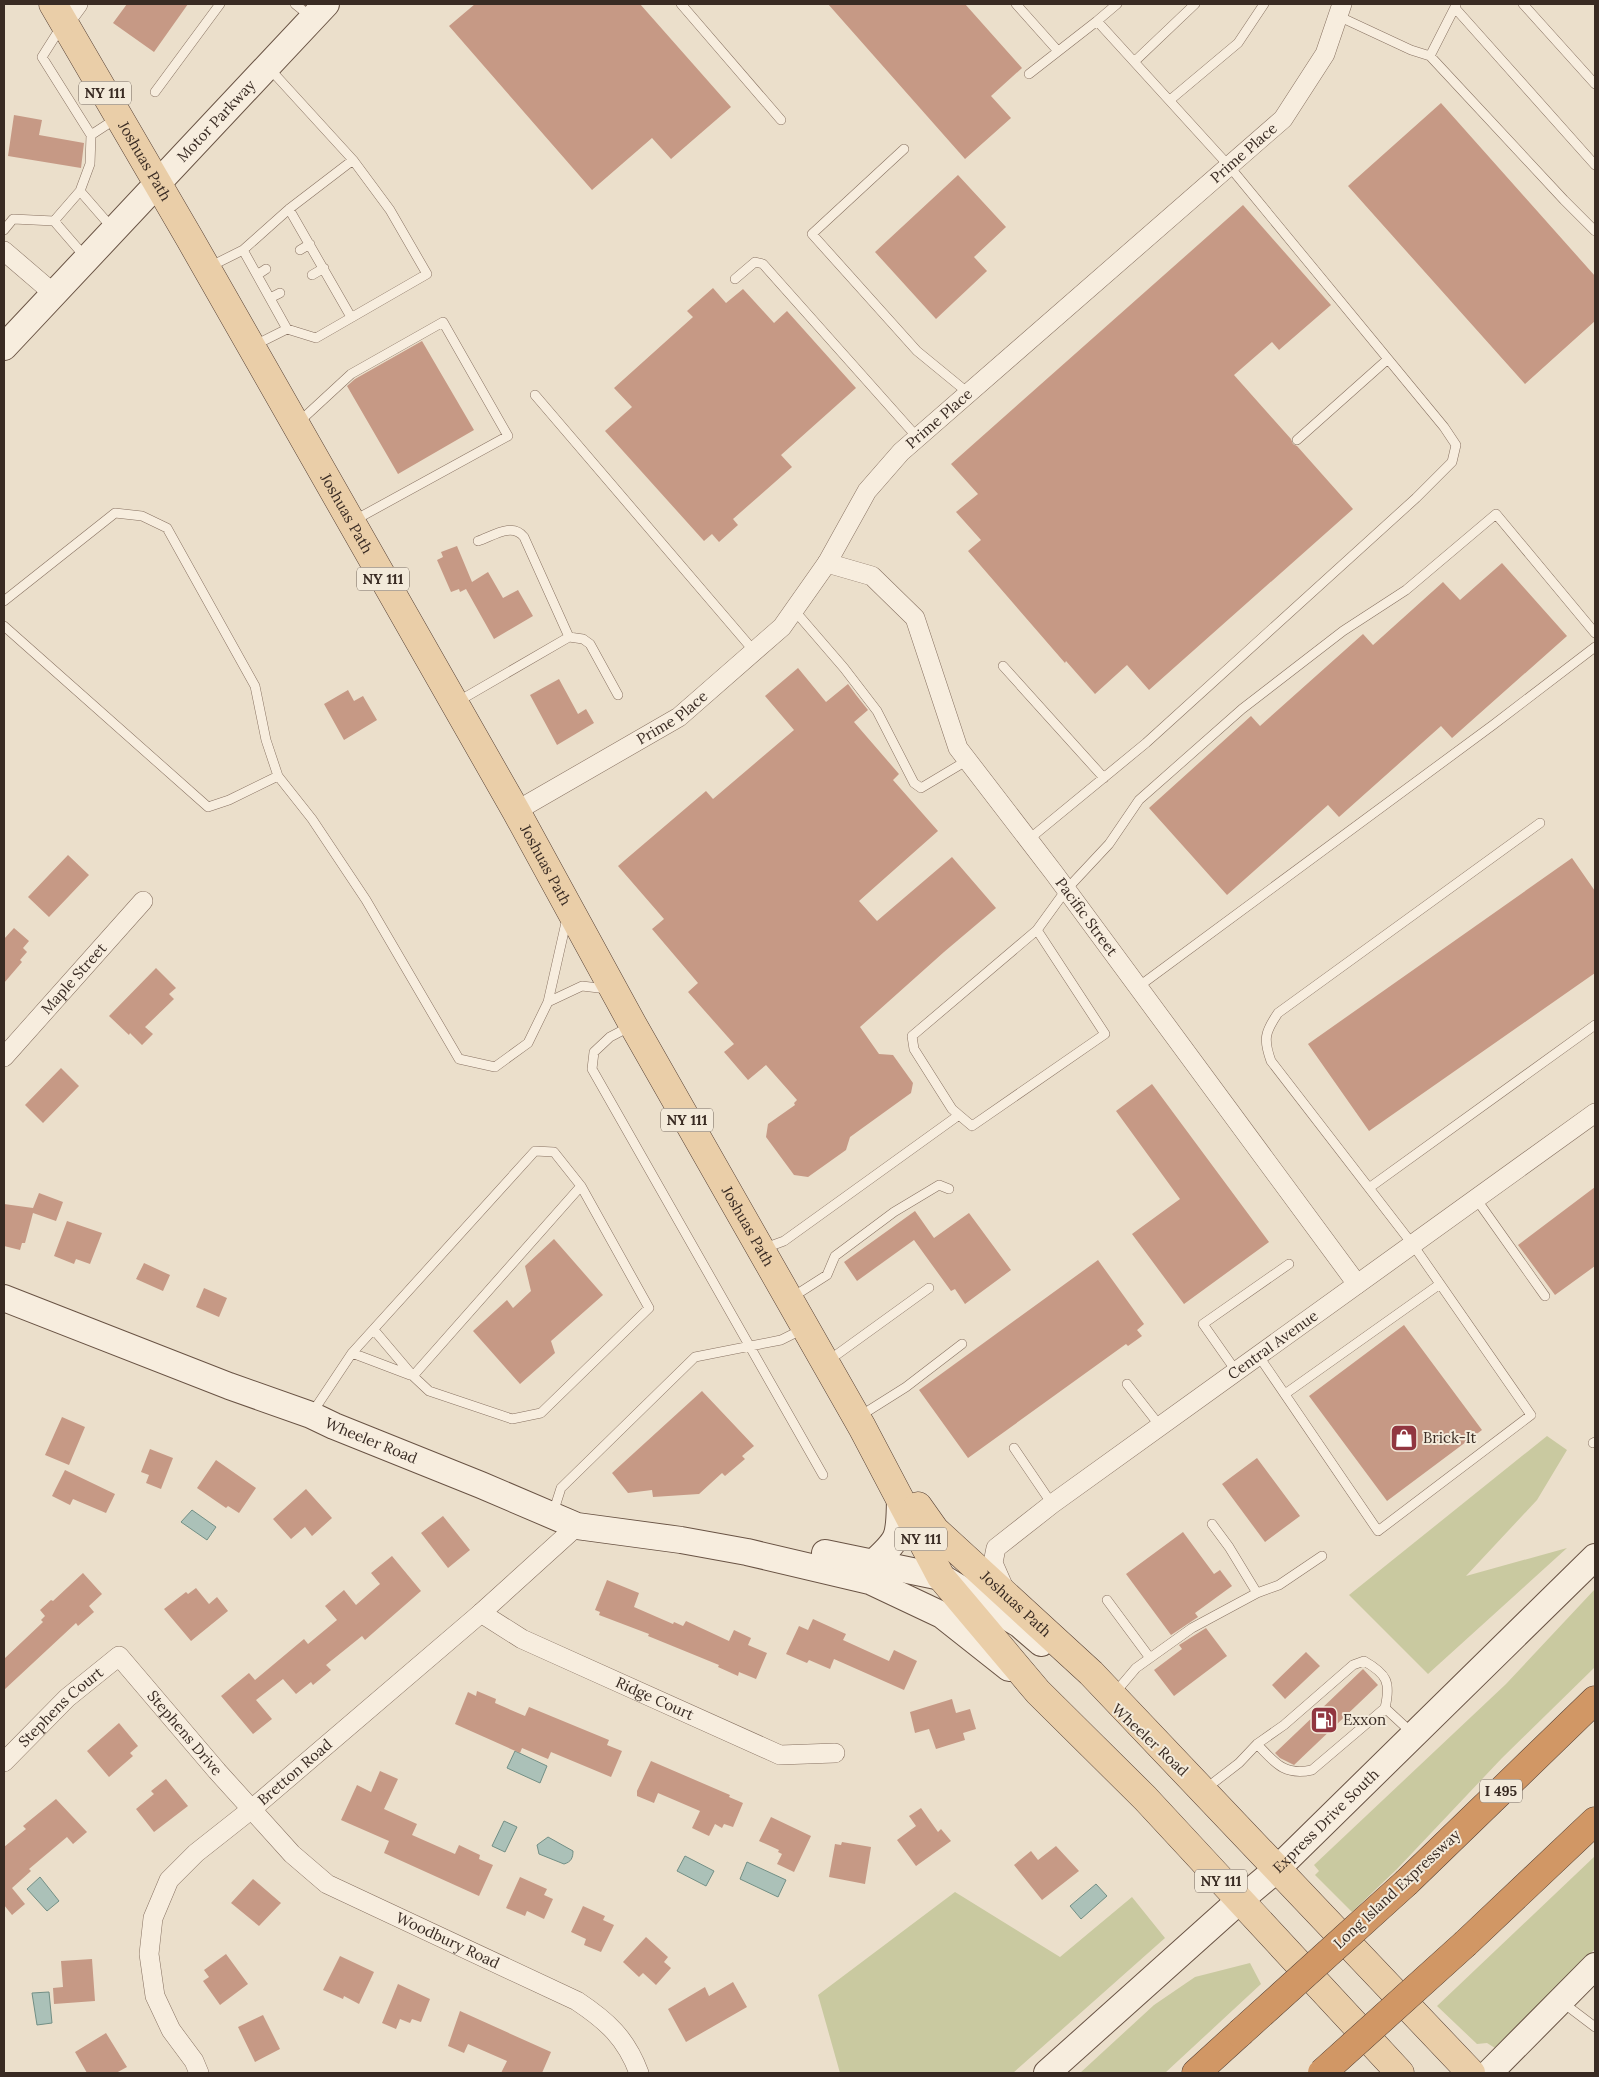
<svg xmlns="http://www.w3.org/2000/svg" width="1599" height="2077" font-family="Lora,serif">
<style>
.green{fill:#c9c9a0}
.water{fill:#abc1b8;stroke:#728f85}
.building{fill:#c69985}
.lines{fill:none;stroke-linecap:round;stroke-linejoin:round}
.lane-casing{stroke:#877161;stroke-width:10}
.street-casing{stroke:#877161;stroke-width:20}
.secondary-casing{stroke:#695344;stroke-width:28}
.primary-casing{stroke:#564034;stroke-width:29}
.highway-casing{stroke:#564034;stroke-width:29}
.lane{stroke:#f7edde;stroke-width:9}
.street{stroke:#f7edde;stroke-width:19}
.secondary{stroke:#f7edde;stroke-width:26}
.primary{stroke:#eacea8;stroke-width:28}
.highway{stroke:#d19765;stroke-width:28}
.highway-bridge-casing{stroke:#564034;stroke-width:29;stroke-linecap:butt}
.highway-bridge{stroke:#d19765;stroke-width:28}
.labels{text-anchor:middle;stroke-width:4;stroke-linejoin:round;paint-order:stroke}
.shield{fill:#f3eada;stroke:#71645a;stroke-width:1}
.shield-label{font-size:14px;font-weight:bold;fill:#392b23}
.street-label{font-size:15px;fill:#392b23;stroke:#f3eada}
.poi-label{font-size:15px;fill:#392b23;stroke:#f3eada;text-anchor:start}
</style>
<rect width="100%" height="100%" fill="#ebdfcb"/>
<path class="green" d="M1547 1436 1567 1450 1537 1500 1466 1576 1567 1548 1428 1674 1349 1595Z
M1595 1589V1667L1502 1758 1397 1869 1352 1912 1315 1875 1319 1871 1314 1865 1506 1684Z
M1595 1856V1949L1495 2048 1487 2043 1477 2044 1437 2006Z
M955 1892 1060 1957 1132 1897 1165 1938 1013 2073H840L818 1995Z
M1250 1963 1261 1984 1165 2073H1080L1154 2005 1195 1977Z"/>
<path class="water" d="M192 1510 216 1527 207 1540 181 1522Z
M515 1751 547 1766 540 1783 507 1768Z
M504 1821 517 1827 505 1852 492 1846Z
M548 1837 573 1851C573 1858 571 1862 564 1864L539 1854 537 1845Z
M685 1856 714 1871 706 1886 677 1871Z
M747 1862 786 1880 778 1897 740 1879Z
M40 1877 59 1901 47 1911 27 1889Z
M1096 1884 1107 1896 1081 1919 1070 1906Z
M49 1992 52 2023 37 2025 32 1993Z"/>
<path class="building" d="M127 4H188L154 52 113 23Z
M475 4H640L731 107 671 159 652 138 592 190 449 26Z
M828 4H965L1022 68 991 96 1011 118 965 159Z
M1441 103 1595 276V321L1525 384 1348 186Z
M14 115 42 120 39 135 84 143 81 168 8 156Z
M958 175 1006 227 974 257 987 271 936 319 875 252Z
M1243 205 1331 305 1279 350 1272 342 1234 375 1291 439 1293 444 1297 446 1353 509 1149 690 1127 665 1095 694 1066 661 1065 663 968 551 981 540 956 512 978 494 951 464Z
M713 288 726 303 743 289 774 323 787 311 856 388 781 455 792 467 733 519 738 525 719 542 712 534 704 541 605 431 632 407 614 388 693 317 687 311Z
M422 341 474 430 398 474 347 386 355 379Z
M457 546 472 582 488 572 503 598 518 590 533 616 494 639 466 589 460 592 459 589 451 592 437 560 443 557 441 552Z
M1502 563 1567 636 1452 738 1441 726 1339 817 1328 805 1227 895 1149 808 1251 716 1260 726 1363 634 1373 645 1443 582 1460 600Z
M798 668 826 702 848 684 856 695 868 710 854 722 899 774 893 780 938 831 859 901 877 921 952 857 996 908 944 952 860 1027 879 1054 893 1055 913 1083 911 1093 850 1137 846 1150 808 1177 794 1175 766 1137 768 1124 795 1105 794 1103 797 1100 766 1065 748 1080 724 1052 734 1044 688 992 698 983 652 929 664 919 618 866 706 791 713 799 794 730 765 696Z
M559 679 578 714 586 709 594 723 557 745 530 695Z
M348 690 354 701 363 696 377 720 344 740 324 704Z
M68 855 89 875 49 917 28 897Z
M1572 858 1595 891V973L1369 1131 1308 1044Z
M14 928 29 941 23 948 27 952 20 960 22 962 4 983V939Z
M156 968 176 988 169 994 174 999 145 1027 153 1034 142 1045 130 1033 129 1035 109 1016Z
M61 1068 79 1086 43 1123 25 1105Z
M1152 1084 1269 1242 1184 1304 1132 1234 1180 1199 1116 1111Z
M1595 1187V1266L1555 1295 1518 1245Z
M39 1193 63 1202 56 1221 33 1213 25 1243H22L20 1250 4 1246V1204L33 1208Z
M915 1211 934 1238 969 1213 1011 1270 965 1304 955 1289 951 1291 914 1240 857 1281 844 1262Z
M67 1221 102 1233 90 1264 76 1259 74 1264 54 1256Z
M554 1239 603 1295 551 1341 555 1353 520 1384 473 1331 507 1300 513 1308 531 1291 525 1266Z
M1098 1260 1144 1324 1137 1330 1142 1336 1128 1346 1126 1344 968 1458 919 1390Z
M144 1263 170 1275 163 1291 136 1279Z
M204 1288 227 1298 219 1317 196 1307Z
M1404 1325 1482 1430 1387 1501 1309 1396Z
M702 1391 754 1446 742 1456 745 1459 725 1476 722 1473 699 1494 653 1497 652 1490 628 1493 612 1473Z
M62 1417 85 1427 69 1465 45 1455Z
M150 1449 173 1458 161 1489 146 1483 149 1475 141 1472Z
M1257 1458 1300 1516 1265 1542 1222 1484Z
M216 1460 256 1488 239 1513 228 1506 226 1508 197 1488Z
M65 1470 115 1494 106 1513 73 1499 70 1505 52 1496Z
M306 1489 332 1518 312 1536 305 1527 291 1539 273 1519Z
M443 1516 470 1550 448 1568 421 1533Z
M1183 1532 1214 1574 1220 1570 1232 1586 1195 1613 1198 1617 1171 1635 1126 1574Z
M392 1556 421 1591 365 1640 362 1636 326 1665 331 1670 313 1685 311 1682 296 1694 283 1679 256 1700 272 1719 253 1734 221 1696 249 1673 255 1680 304 1639 308 1644 337 1620 325 1606 344 1590 356 1605 380 1584 371 1573Z
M83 1573 102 1594 89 1606 94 1612 78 1626 76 1623 4 1690V1659L43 1622 41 1620 45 1616 40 1610 51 1600 53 1601Z
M607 1580 639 1593 634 1607 673 1624 674 1622 683 1626 686 1621 729 1641 734 1630 751 1638 748 1645 767 1653 756 1679 739 1672 738 1676 718 1667 719 1665 648 1636 649 1634 599 1615 600 1612 595 1610Z
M196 1588 209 1604 217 1597 228 1611 191 1641 164 1609 186 1592 188 1594Z
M813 1619 846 1634 843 1640 889 1661 894 1650 917 1661 904 1690 834 1659 830 1669 809 1660 807 1663 786 1654 799 1626 808 1630Z
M1206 1628 1227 1656 1174 1696 1154 1670 1182 1649 1179 1645Z
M1306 1652 1320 1666 1285 1699 1272 1685Z
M1363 1669 1378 1685 1294 1765 1280 1758 1275 1753Z
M477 1691 496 1699 495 1703 525 1716 529 1707 609 1740 607 1745 622 1751 611 1777 551 1752 548 1759 522 1748 520 1753 455 1724 468 1692 476 1696Z
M952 1699 956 1713 970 1709 976 1729 963 1733 965 1740 936 1749 929 1729 915 1733 910 1712Z
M119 1723 138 1746 130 1753 133 1756 109 1777 87 1751Z
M651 1761 730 1795 729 1797 743 1803 733 1827 724 1824 722 1828 715 1824 709 1836 692 1828 700 1811 658 1793 654 1803 637 1796V1791Z
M380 1771 398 1779 384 1809 417 1824 412 1835 455 1854 459 1845 480 1855 479 1859 493 1865 479 1896 384 1853 389 1841 341 1820 357 1785 371 1792Z
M166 1779 188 1806 154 1832 136 1809 154 1794 151 1791Z
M56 1799 87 1832 73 1844 67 1837 29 1869 31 1871 12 1888 25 1904 12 1915 4 1905V1847L26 1829 23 1826Z
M921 1808 938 1832 941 1829 951 1841 916 1866 897 1840 916 1826 909 1816Z
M771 1817 811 1836 794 1872 777 1864 782 1854 778 1852 779 1850 759 1841Z
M842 1842 871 1847 865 1884 829 1877 835 1844 841 1845Z
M1056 1846 1079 1871 1042 1900 1014 1865 1031 1851 1038 1860Z
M520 1877 547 1889 544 1895 553 1899 544 1919 527 1911 525 1916 506 1908Z
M253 1879 281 1903 259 1926 231 1903Z
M583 1906 605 1916 603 1920 614 1925 601 1952 584 1945 586 1939 571 1932Z
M646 1937 668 1957 664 1962 671 1968 656 1985 643 1973 639 1977 623 1962Z
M226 1954 248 1984 220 2005 203 1981 209 1977 204 1970Z
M340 1956 374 1972 359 2004 344 1996 343 1999 323 1990Z
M92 1959 95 2001 54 2004 53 1988 63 1987 61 1961Z
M733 1982 747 2007 686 2042 668 2009 705 1987 709 1996Z
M398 1984 430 1999 421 2022 412 2019 410 2023 400 2019 396 2029 382 2023Z
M460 2011 551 2052 542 2073H501L507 2061 468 2044 464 2053 448 2046Z
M263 2015 280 2049 255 2062 238 2027Z
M106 2033 127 2067 116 2073H87L75 2052Z"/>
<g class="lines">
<g class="lane-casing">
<path id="lane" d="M295 4 310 16
M681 4 781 120
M1016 4 1057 50
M1523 4 1595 84
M1455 8 1595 165
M1338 16 1411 50 1430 56 1564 200 1595 231
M1097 21 1117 4
M61 27 42 57 91 135 117 118
M1430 56 1456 5
M1135 61 1195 4
M155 92 220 4
M1170 100 1238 43 1264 4
M904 149 812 234 917 351 967 392
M80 191 90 164 91 135
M289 209 351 317
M54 221 86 258
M4 230 13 219 54 221 80 191 113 229
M243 250 287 329
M300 250 310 244
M209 267 243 250 289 209 353 160
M257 275 266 269
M312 275 324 268
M735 279 755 262 763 264 917 437
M270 298 280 293
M253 346 287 329 316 338 427 274 390 210 353 160 269 68
M535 395 754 651
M299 422 351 374 443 322 508 436 353 521
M1297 440 1388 359
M478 541C493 536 512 522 524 537L569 637
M4 601 115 513 142 516 167 528 255 686 266 740 278 776 312 819 366 900 459 1059 495 1067 528 1043 548 1002 567 918
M794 610 844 668 877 711 914 783 921 788 968 760
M4 626 208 807 229 800 278 776
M1003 666 1104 778
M457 702 569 637 583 639 590 644 618 695
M1028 840 1146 743 1416 498 1452 462 1456 445 1444 427 1229 166 1097 21 1029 74
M1138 987 1493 725 1595 647
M548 1002 582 986 607 989
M631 1026 610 1037 594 1052 592 1069 823 1475
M959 1115 952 1109 914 1049 912 1036 1037 930
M1369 1188 1595 1025
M1477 1200 1545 1296
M765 1248 784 1241 959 1115 972 1126 1105 1034 1037 930 1066 890 1109 844 1139 800 1242 709 1343 631 1406 590 1496 514 1595 633
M791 1298 827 1275 835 1256 894 1212 939 1185 949 1189
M352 1353 410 1375
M1258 1355 1378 1531 1531 1415 1413 1245 1271 1061C1263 1039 1265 1032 1278 1013L1540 823
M828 1361 929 1288
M1236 1371 1203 1324 1289 1264
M413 1376 581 1186
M1127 1384 1160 1426
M1285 1394 1440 1284
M312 1413 352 1353 535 1151 554 1152 581 1186 649 1308 541 1413 512 1419 429 1391 413 1376 374 1330
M860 1416 906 1387 962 1344
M1593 1443 1595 1442
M1014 1448 1052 1504
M553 1513 561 1488 695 1357 781 1340 803 1329
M1212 1524 1229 1547 1257 1593
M1107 1600 1150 1658
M1114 1694 1136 1668 1192 1628 1257 1593 1279 1585 1322 1556
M1257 1744C1275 1763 1284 1776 1312 1770L1385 1708
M1204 1790 1239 1763 1257 1744 1284 1725 1353 1665 1364 1661C1387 1674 1391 1682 1385 1708L1412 1733
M1562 2002 1595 2027"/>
</g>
<g class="street-casing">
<g id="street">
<path d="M64 23 78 4"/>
<path d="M4 251 53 293"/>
<path id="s1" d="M827 563 872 576 915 618 958 748 1054 873 1357 1284"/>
<path id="s2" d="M516 811 679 717 782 627 827 563 867 491 901 452 1283 119 1325 54 1342 4"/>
<path id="s3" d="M4 1057 143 901"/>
<path id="s4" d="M1004 1588 993 1563 996 1548 1052 1504 1595 1113"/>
<path id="s5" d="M481 1613 522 1639 780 1755 835 1753"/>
<path id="s6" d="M4 1762 67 1698 119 1656 217 1771 292 1854 327 1884 577 2001C607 2021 626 2038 639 2073"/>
<path id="s7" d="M199 2073 194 2061 171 2030 155 1996 149 1954 153 1918 169 1880 196 1853 253 1808 481 1613 577 1526"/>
</g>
</g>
<g class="secondary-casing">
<g id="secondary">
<path id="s8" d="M4 347 326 4"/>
<path id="s9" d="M4 1298 229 1386 311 1415 334 1426 481 1485 577 1526 681 1540 747 1552 870 1581 942 1615 1009 1668"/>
<path d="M825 1553 941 1577 1019 1624 1041 1643"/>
<path d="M873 1563C901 1538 899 1536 900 1500"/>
<path id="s10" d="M1047 2073 1239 1901 1277 1869 1595 1557"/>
<path d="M1489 2073 1595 1966"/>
</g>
</g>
<g class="primary-casing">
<g id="primary">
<path id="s11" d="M53 4 190 239 516 811 633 1025 862 1427 941 1577 1038 1692 1145 1798 1400 2073"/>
<path id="s12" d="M918 1506 935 1530 1091 1673 1471 2073"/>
</g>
</g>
<g class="highway-casing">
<path id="highway" d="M1407 1882 1595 1700
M1466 1943 1595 1821
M1196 2073 1240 2033"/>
</g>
<use href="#lane" class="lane"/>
<use href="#street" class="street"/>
<use href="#secondary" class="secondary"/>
<use href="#primary" class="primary"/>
<use href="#highway" class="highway"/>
<g class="highway-bridge-casing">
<path id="highway-bridge" d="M1240 2033 1407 1882
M1322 2073 1466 1943"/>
</g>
<use href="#highway-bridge" class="highway-bridge"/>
</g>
<defs>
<g id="shop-square" transform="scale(1.4375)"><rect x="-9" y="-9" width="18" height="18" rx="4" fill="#913640" stroke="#f3eada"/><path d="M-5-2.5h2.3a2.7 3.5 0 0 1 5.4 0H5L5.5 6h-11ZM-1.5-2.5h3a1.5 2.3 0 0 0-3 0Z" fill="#fff"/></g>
<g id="fuel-square" transform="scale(1.4375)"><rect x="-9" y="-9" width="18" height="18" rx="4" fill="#913640" stroke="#f3eada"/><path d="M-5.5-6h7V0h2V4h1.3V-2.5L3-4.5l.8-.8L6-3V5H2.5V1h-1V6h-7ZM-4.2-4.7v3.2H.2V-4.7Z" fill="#fff"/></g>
</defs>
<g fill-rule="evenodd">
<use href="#shop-square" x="1404" y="1438"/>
<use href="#fuel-square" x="1324" y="1720"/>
</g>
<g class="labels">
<g class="shield">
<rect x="79" y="81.5" width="52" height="23" rx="4"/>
<rect x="357" y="567.5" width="52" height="23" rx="4"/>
<rect x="661" y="1108.5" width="52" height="23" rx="4"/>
<rect x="895" y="1527.5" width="52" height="23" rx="4"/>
<rect x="1480" y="1779.5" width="42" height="23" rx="4"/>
<rect x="1195" y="1869.5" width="52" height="23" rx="4"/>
</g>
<g class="shield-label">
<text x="105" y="98">NY 111</text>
<text x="383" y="584">NY 111</text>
<text x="687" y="1125">NY 111</text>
<text x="921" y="1544">NY 111</text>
<text x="1501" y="1796">I 495</text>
<text x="1221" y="1886">NY 111</text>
</g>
<g class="street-label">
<text dy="5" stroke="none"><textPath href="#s8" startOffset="310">Motor Parkway</textPath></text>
<text dy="5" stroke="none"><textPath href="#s2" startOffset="992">Prime Place</textPath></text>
<text dy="5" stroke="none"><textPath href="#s11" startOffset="182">Joshuas Path</textPath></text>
<text dy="5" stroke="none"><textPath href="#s2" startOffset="588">Prime Place</textPath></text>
<text dy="5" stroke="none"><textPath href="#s11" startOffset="588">Joshuas Path</textPath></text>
<text dy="5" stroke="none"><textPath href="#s2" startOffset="182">Prime Place</textPath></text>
<text dy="5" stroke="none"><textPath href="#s11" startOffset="992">Joshuas Path</textPath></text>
<text dy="5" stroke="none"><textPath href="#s1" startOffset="456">Pacific Street</textPath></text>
<text dy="5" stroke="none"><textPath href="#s3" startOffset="105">Maple Street</textPath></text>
<text dy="5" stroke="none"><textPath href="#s11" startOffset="1406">Joshuas Path</textPath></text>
<text dy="5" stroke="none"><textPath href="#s4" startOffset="386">Central Avenue</textPath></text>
<text dy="5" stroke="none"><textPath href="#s9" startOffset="394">Wheeler Road</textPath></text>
<text dy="5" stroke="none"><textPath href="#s12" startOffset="139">Joshuas Path</textPath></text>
<text dy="5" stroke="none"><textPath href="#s5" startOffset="194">Ridge Court</textPath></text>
<text dy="5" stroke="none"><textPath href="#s6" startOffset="79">Stephens Court</textPath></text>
<text dy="5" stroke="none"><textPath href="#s6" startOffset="258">Stephens Drive</textPath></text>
<text transform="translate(1150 1740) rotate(43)" y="5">Wheeler Road</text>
<text dy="5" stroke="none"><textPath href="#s7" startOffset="375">Bretton Road</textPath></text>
<text dy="5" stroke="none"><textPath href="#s10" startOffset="376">Express Drive South</textPath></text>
<text transform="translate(1397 1889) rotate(-43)" y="5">Long Island Expressway</text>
<text dy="5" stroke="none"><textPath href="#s6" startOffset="599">Woodbury Road</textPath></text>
</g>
<g class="poi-label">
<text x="1423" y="1443">Brick-It</text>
<text x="1343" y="1725">Exxon</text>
</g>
</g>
<rect width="1599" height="2077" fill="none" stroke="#392b23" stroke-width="10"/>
</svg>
